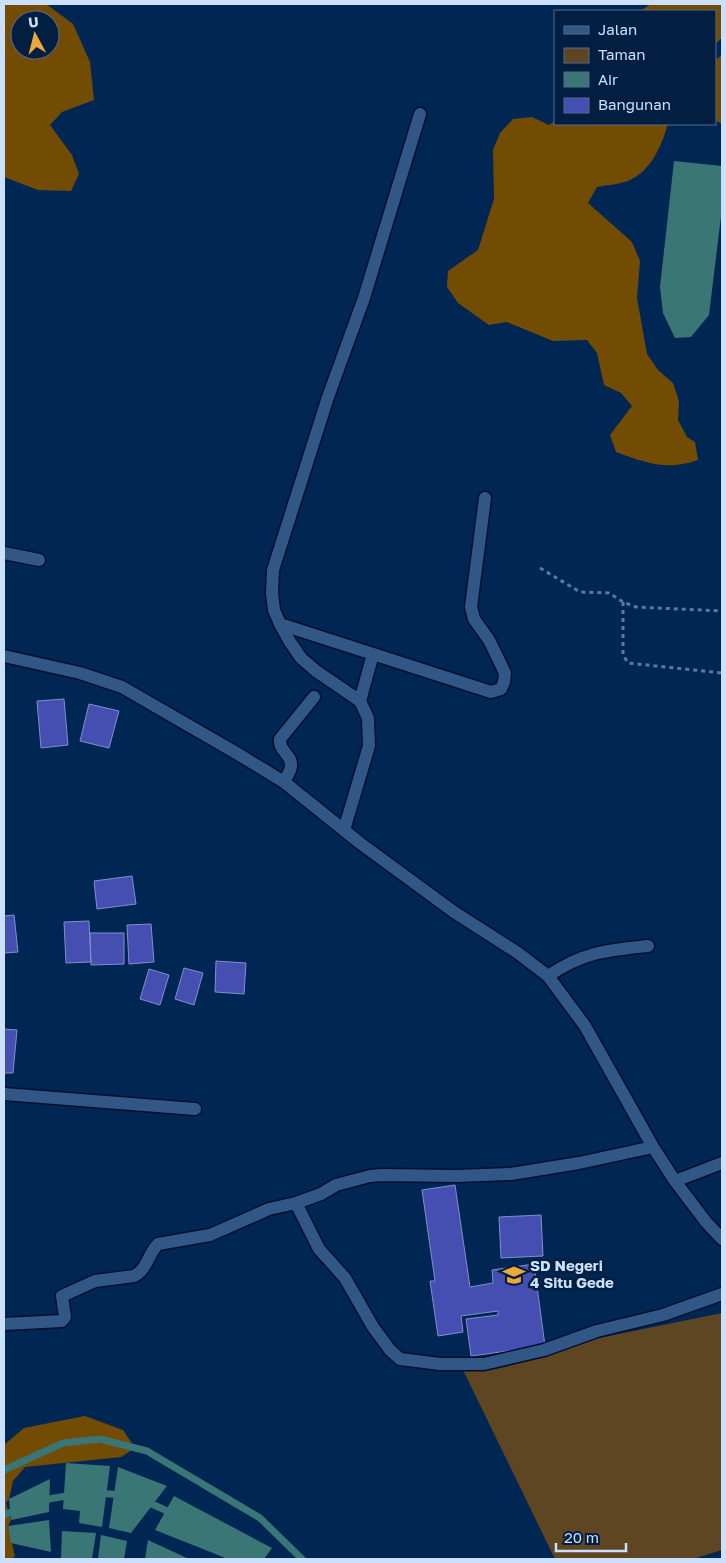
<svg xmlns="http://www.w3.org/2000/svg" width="726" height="1563" font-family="'Golos Text',sans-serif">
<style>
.green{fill:#5f4622}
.forest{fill:#734c04;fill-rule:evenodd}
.water{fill:#3a7675}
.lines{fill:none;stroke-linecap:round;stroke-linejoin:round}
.stream{stroke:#3a7675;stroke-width:7}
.building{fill:#454fb2;stroke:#828fcb}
.street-casing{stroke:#000f2f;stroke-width:15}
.path{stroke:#5b7a9f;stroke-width:3;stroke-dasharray:4 4;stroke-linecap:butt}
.street{stroke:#305786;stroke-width:12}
.labels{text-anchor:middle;stroke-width:5;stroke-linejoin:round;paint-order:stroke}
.poi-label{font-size:15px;font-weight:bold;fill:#cae0fc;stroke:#021e40;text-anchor:start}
</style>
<rect width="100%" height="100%" fill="#002753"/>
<path class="green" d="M722 1313V1550L693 1559H555L461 1366Z"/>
<path class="forest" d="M4 4H46L73 24 90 62 94 100 62 112 50 125 72 155 79 174 71 191 38 190 4 177ZM20 20H50V50H20Z
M651 4H722V38L715 44V11H640Z
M722 55V124L715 120V60Z
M532 117 549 125 555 121V124H668C662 144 652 169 632 179 623 184 608 185 597 187L588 203 632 242 640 261 637 298 647 354 658 370 673 383 679 401 678 420 687 437 695 442 698 460C666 471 647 463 616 452L610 435 632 406 621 393 604 385 597 353 587 340 553 341 507 322 489 325 458 303 447 287 448 271 478 250 494 199 493 150 500 133 513 119Z
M85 1416 123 1430 135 1448 121 1457 25 1467 13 1481 9 1499 6 1503 11 1520 8 1526 15 1556 12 1559H4V1445L24 1428Z"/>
<path class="water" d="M674 161 722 166V208L709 315 691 337 675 338 663 313 660 287Z
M66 1463 110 1466 102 1527 79 1523 80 1511 63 1509Z
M118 1467 167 1486 131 1533 109 1528Z
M50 1479 49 1512 11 1520 9 1499Z
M174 1496 272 1548 264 1559H228L155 1530Z
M49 1520 51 1552 11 1543 8 1526Z
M62 1531 96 1533 92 1559H61Z
M101 1535 127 1541 124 1559H98Z
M148 1540 189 1559H145Z"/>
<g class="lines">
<path class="stream" d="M4 1470 63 1443 100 1439 147 1451 260 1518 302 1559
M98 1493 122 1495
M42 1500 73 1495
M145 1501 174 1514
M4 1515 18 1509"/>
</g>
<path class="building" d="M64 699 68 745 41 748 37 701Z
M89 704 119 711 109 748 80 741Z
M132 876 136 904 97 909 94 881Z
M14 915 18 952 4 953V916Z
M89 921 91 962 66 963 64 922Z
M151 924 154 962 129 964 127 925Z
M90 933H124V964L91 965Z
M216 961 246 963 244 994 215 992Z
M184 968 203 973 194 1005 175 999Z
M149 969 169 975 160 1005 140 999Z
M4 1029 17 1030 13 1073H4Z
M455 1185 470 1287 493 1283 492 1270 534 1264 545 1346 471 1356 466 1319 498 1315V1311L461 1316 463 1332 438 1336 430 1281H435L422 1190Z
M541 1215 543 1256 501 1258 499 1217Z"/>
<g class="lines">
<g class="street-casing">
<path id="street" d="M4 553 39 560
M280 624 491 692 501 689 504 682 505 673 489 640 474 619 471 607 485 498
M4 656 80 673 122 687 238 754 284 782 360 843 454 912 518 953 548 976 585 1026 653 1147 675 1181 706 1222 722 1239
M360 701 373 654
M284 782C286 777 291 771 291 766 292 754 278 751 280 739L314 697
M344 830 369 746 368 718 360 701 316 671 301 658 290 642 280 624 274 610 272 593 273 570 328 397 364 298 420 114
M548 976C583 952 608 950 648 946
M4 1094 195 1109
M675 1181 722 1163
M296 1203 319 1249 345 1278 373 1327 390 1350 400 1359 440 1364H484L544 1350 597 1331 663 1315 722 1294
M4 1324 62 1321 65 1317 62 1296 95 1281 134 1276C147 1270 148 1254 158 1244L210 1235 269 1209 296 1203 321 1194 336 1185 370 1176 382 1175 456 1176 511 1174 579 1163 653 1147"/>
</g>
<path class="path" d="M540 568 580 592 609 593 623 602 636 607 722 611
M623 602V655L628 663 722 673"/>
<use href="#street" class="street"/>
</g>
<defs>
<g id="school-bare" transform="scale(1.725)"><path d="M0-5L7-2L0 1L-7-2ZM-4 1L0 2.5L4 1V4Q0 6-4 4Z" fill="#eda83b" stroke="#021e40" stroke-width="2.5" paint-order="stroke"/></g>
</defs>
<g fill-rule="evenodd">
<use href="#school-bare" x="514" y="1275"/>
</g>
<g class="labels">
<g class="poi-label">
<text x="530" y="1271">SD Negeri<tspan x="530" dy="17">4 Situ Gede</tspan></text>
</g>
</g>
<rect width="726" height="1563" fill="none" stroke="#cae0fc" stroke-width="10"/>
<rect x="554" y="10" width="162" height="115" fill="#021e40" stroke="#526c8b"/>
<rect x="564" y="26" width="25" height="8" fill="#305786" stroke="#526c8b"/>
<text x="598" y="35" font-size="15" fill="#cae0fc">Jalan</text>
<rect x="564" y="48" width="25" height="15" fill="#5f4622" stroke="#526c8b"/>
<text x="598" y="60" font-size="15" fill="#cae0fc">Taman</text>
<rect x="564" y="72" width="25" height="15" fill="#3a7675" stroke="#526c8b"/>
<text x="598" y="85" font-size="15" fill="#cae0fc">Air</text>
<rect x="564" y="98" width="25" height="15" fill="#454fb2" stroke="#526c8b"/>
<text x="598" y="110" font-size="15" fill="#cae0fc">Bangunan</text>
<g transform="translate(35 35) rotate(353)"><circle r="24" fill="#021e40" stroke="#526c8b"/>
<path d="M0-4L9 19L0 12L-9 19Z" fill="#eda83b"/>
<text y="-8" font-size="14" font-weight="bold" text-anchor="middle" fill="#cae0fc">U</text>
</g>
<path d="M556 1543v8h70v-8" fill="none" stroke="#cae0fc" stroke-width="2.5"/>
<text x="564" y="1543" font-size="15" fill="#cae0fc" stroke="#021e40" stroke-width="4" paint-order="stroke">20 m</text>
</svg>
